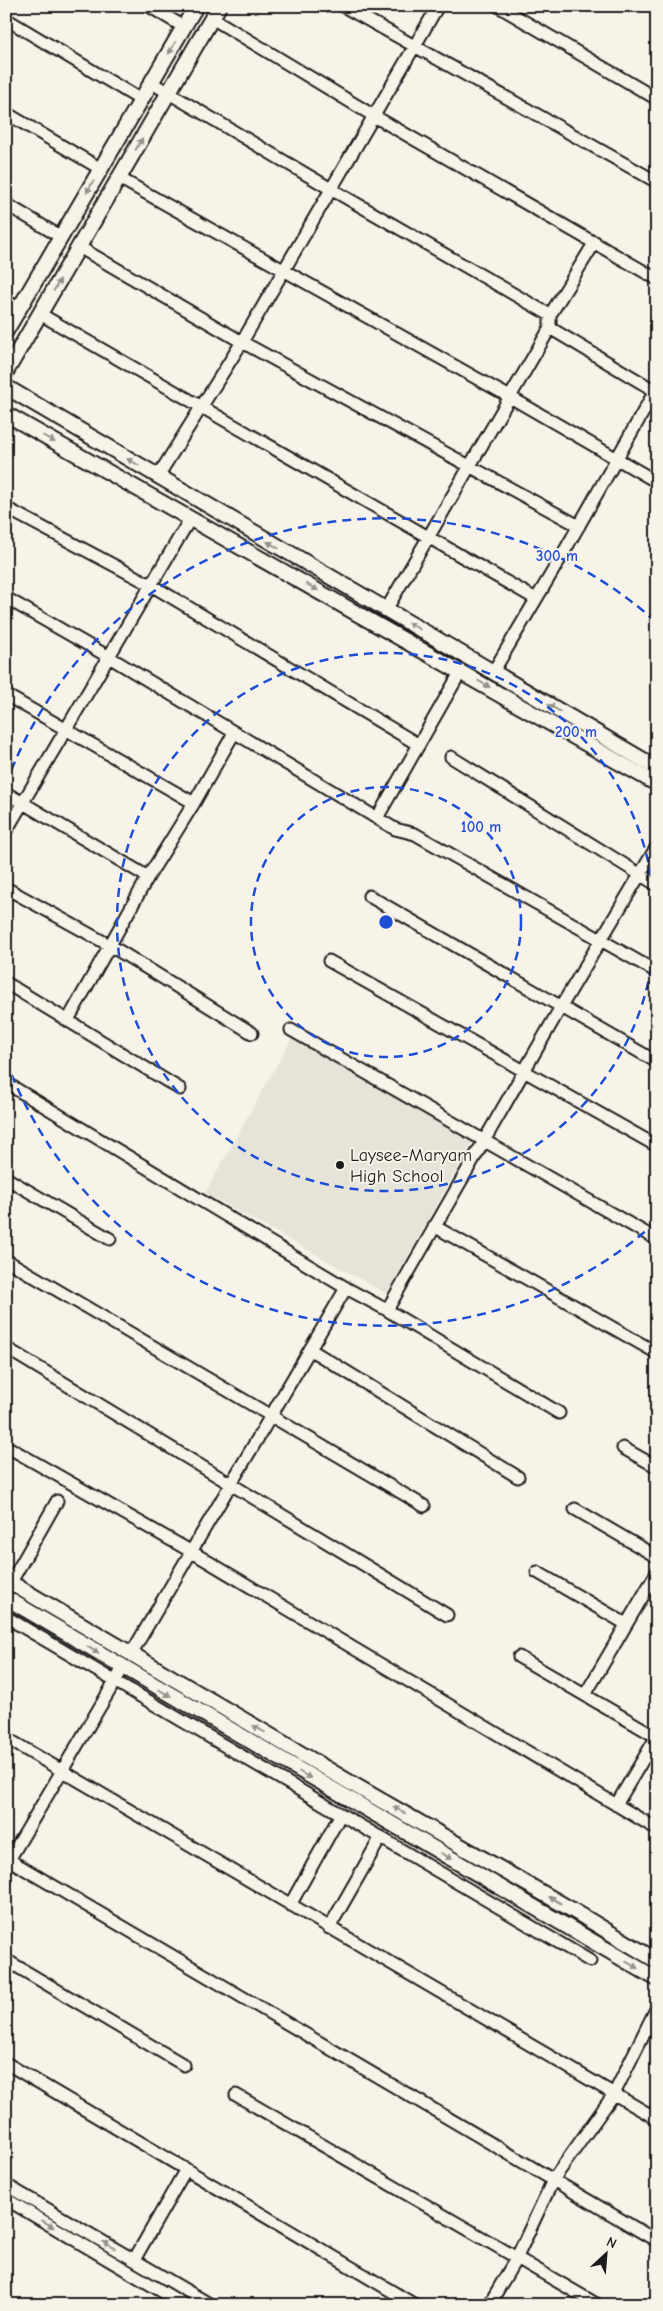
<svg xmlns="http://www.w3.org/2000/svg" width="663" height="2311" font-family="'Comic Neue',sans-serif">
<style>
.built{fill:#e6e3d9}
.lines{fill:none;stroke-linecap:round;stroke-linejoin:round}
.minor-casing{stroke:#1c1c1c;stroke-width:15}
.major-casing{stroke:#1c1c1c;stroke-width:18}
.minor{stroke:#f7f3e8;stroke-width:11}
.major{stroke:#f7f3e8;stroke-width:14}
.oneway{fill:#94928c}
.ring{fill:none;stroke:#1d4ed8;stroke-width:2.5;stroke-dasharray:9 6}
.poi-dot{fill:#1c1c1c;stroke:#f7f3e8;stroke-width:2}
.labels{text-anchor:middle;stroke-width:4;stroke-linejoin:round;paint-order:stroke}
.poi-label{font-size:18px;fill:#1c1c1c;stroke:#f7f3e8;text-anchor:start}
.centre{fill:#1d4ed8;stroke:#f7f3e8;stroke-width:2.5}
.ring-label{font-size:15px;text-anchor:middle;font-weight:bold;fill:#1d4ed8;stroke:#f7f3e8;stroke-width:4;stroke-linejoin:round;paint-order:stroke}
</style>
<rect width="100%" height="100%" fill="#f7f3e8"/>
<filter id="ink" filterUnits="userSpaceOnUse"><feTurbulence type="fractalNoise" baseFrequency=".02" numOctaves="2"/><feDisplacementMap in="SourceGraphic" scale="10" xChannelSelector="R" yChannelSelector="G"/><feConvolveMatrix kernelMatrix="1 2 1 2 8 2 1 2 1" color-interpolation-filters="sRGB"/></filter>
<g filter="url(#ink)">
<path class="built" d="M293 1036 475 1137 387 1294 205 1193Z"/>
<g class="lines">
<g class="minor-casing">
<path id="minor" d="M149 6 184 27
M343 6 657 182
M498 6 657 99
M656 6H657
M212 18 374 116 657 279
M6 19 141 100
M152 83 331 189 550 315
M6 113 101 169
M119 178 510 397 657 482
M6 204 61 237
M79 247 242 342 579 526
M6 301 20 309
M40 314 536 599
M550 328 657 392
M158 476 242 342 438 6
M6 508 151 585 419 745
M6 598 109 657 395 829 415 834 657 972
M386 610 550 328V315L595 242
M493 672 560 559 655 391
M6 695 194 803
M451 757 657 885
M6 793 148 877
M377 818 461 671
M6 831 190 519
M6 888 111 946 252 1033
M369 896 657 1062
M329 961 657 1146
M6 983 180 1089
M68 1020 148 877 194 803 234 733
M291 1030 656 1239
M6 1083 346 1288 387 1310 559 1413
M6 1178 110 1239
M434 1226 657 1353
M6 1260 424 1506
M387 1310 562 1005 657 846
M6 1348 447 1615
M311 1350 518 1477
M6 1446 192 1552 657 1829
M623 1448 657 1467
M575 1509 657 1557
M537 1572 626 1624
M11 1582 57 1501
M6 1617 590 1961
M131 1654 346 1288
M519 1657 657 1737
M585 1695 657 1572
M6 1738 657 2119
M616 1805 657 1736
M6 1858 657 2241
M6 1865 123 1668
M290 1905 341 1814
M329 1928 381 1837
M6 1960 184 2065
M6 2063 415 2305
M236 2095 598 2305
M6 2185 211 2305
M6 2199 185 2305
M134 2260 186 2169
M489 2305 517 2257 553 2180 614 2094 657 2007"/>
</g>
<g class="major-casing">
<path id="major" d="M6 331 196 6
M6 372 219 6
M6 387 657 768
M6 414 657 784
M6 1580 356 1786 574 1911 657 1961
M6 1598 657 1979"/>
</g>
<use href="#minor" class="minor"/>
<use href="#major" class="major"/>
</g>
<defs><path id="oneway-solid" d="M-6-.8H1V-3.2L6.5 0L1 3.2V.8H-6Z" transform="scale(1.25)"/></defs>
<g class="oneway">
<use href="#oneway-solid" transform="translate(172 48) rotate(120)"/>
<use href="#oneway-solid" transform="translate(139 144) rotate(-60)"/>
<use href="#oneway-solid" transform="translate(90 187) rotate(120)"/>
<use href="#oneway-solid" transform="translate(57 285) rotate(-60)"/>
<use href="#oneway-solid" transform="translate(49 439) rotate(30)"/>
<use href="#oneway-solid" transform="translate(133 462) rotate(-150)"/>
<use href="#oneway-solid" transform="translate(273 545) rotate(-150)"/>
<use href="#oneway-solid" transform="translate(312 587) rotate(29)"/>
<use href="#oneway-solid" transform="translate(414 626) rotate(-150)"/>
<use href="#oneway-solid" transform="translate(484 684) rotate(30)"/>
<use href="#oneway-solid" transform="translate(554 708) rotate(-150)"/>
<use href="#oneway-solid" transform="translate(93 1650) rotate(31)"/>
<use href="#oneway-solid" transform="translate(165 1693) rotate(30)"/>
<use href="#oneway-solid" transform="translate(259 1729) rotate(-150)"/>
<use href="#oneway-solid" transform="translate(305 1775) rotate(30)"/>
<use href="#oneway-solid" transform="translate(399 1810) rotate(-150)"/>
<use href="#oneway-solid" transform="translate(446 1856) rotate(30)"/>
<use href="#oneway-solid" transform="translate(555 1900) rotate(-150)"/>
<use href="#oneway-solid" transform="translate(632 1965) rotate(30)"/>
<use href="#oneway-solid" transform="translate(48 2224) rotate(31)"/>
<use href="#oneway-solid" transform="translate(109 2245) rotate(-150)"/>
</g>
</g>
<g class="ring">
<circle cx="386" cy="922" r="135"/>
<circle cx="386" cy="922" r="269"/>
<path d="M656 1222A404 404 0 0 1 6 1060M6 784A404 404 0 0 1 656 622"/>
</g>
<circle class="poi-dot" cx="340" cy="1165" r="5"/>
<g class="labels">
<g class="poi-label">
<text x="350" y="1161">Laysee-Maryam<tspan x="350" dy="21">High School</tspan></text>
</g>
</g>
<circle cx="386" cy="922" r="8" class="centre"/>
<g class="ring-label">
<text x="557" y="561">300 m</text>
<text x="576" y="737">200 m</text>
<text x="481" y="832">100 m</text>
</g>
<rect width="663" height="2311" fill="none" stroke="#f7f3e8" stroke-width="25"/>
<rect x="12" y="12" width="638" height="2286" fill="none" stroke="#1c1c1c" stroke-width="2" filter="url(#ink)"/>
<g transform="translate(606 2254) rotate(26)" stroke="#f7f3e8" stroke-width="4" paint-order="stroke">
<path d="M0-4L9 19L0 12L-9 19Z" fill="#1c1c1c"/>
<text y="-8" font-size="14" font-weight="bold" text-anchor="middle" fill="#1c1c1c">N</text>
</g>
</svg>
